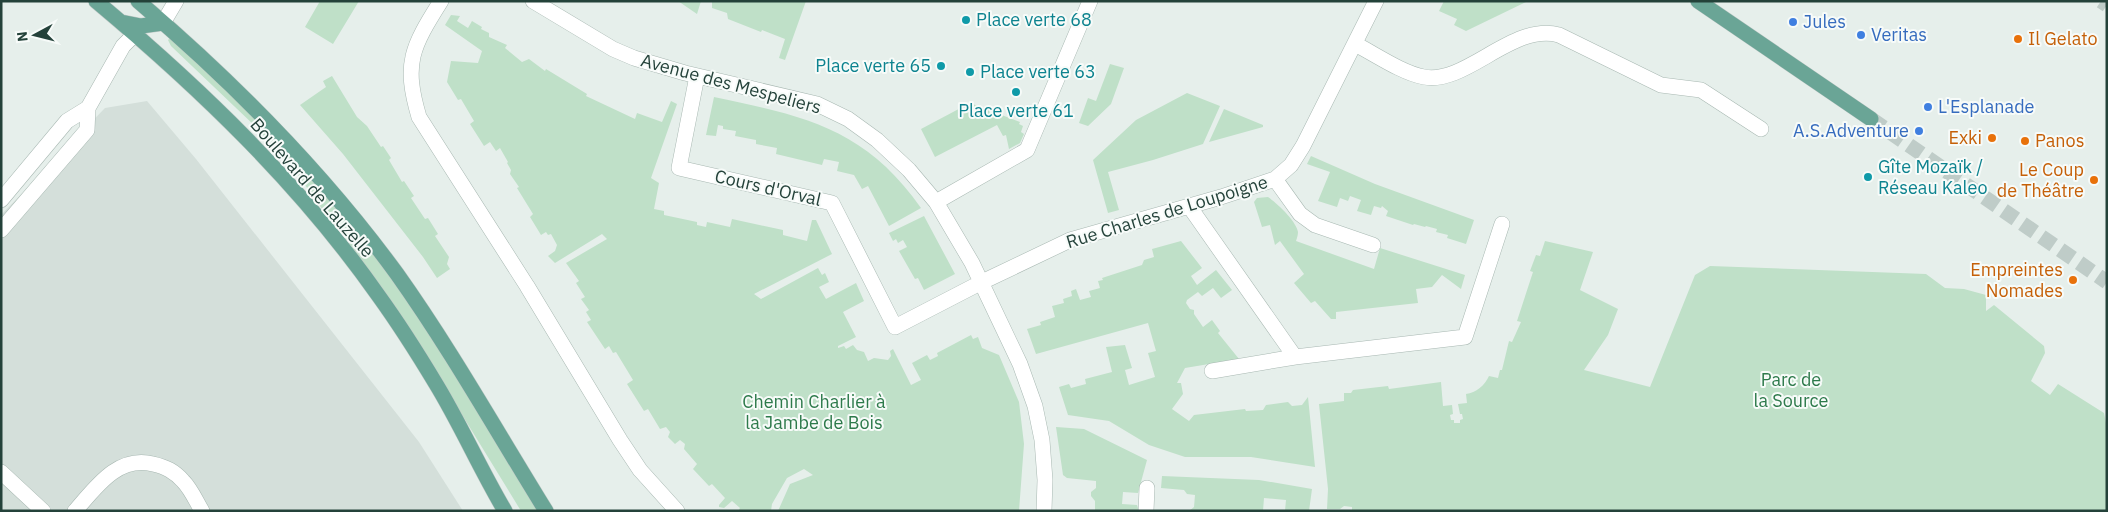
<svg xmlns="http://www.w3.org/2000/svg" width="2108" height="512" font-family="'IBM Plex Sans',sans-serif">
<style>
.built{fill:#d4dfda}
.green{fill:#bfe0c8}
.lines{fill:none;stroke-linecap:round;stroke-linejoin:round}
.major-tunnel{stroke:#bfccc8;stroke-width:15;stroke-dasharray:15 8;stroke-linecap:butt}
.minor-casing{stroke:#a8b8b2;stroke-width:16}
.major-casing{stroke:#c2cac8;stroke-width:16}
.minor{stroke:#fff;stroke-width:15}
.major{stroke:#6aa596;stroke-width:15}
.culture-dot{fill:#0f9aa8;stroke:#f7fbf9;stroke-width:2}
.shop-dot{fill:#3f7fe0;stroke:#f7fbf9;stroke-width:2}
.food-dot{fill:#e8710a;stroke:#f7fbf9;stroke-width:2}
.labels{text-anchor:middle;stroke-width:4;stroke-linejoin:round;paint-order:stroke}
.culture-label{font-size:18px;fill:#0d838f;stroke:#f7fbf9;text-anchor:start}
.shop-label{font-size:18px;fill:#366cbe;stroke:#f7fbf9;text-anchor:start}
.food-label{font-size:18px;fill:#c56008;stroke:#f7fbf9;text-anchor:end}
.street-label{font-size:18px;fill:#24423a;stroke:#f7fbf9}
.park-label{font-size:18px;fill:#2d7a4b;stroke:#f7fbf9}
</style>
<rect width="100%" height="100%" fill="#e6efeb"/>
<path class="built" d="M147 101 196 159 419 442 463 511H1V215L105 108Z"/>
<path class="green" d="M320 1H359L333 44 305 27Z
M678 1H701L697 14Z
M712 1H806L785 60 779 58 785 39 762 30 761 32 728 19 727 13 712 8Z
M1444 1H1528L1466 31 1454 25 1457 19 1439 11Z
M451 15 460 16 457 21 468 28 472 21 482 27 481 29 489 33V37L507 45 505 48 522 62 529 59 545 71 546 69 587 94 586 96 635 119 637 113 662 122 671 101 677 104 651 178 659 183 654 209 664 211V215L697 222V225L706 227 707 222 730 227 732 219 783 230V235L807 241 812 220H816L832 254 754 294 761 299 818 268 822 275 825 273 829 282 819 287 826 299 856 283 864 301 843 312 856 337 838 346V348L844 346 846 349 853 345 857 350 864 352 868 361 874 358 888 360 891 356 890 351 893 349 911 385 921 380 912 363 927 355 930 360 938 356 937 353 971 335 973 339 978 337 982 348 999 355 1019 402 1024 444 1019 511H778L790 484 813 475 804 469 787 478 772 504 771 511H738L740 508 732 501 724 508 719 507V505L725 498 712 484 709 486 693 469 697 464 684 449 685 444 680 440 675 444 668 437 670 432 666 427 660 429 648 409 644 411 627 384 633 380 616 352 613 353 609 346 605 349 587 322 591 320 586 312 589 310 581 299 585 297 576 283 579 281 566 263 607 239 602 234 555 263 548 256 555 251 557 245 551 234 548 235 546 232 541 235 530 217 533 214 517 188 519 187 510 174 511 170 507 163 508 162 500 148 496 151 490 142 484 146 470 124 474 121 461 99 458 100 447 82 451 61 478 63 482 51 445 25Z
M170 38 216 79 320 185 405 293 540 511H521L426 356 308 189 283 157 256 127 171 46 168 40Z
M1110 64 1124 68 1111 104 1088 126 1079 123 1088 98 1096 101Z
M332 76 357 117 367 126 381 147 383 146 391 158 389 160 402 182 404 181 414 196 411 198 425 219 428 218 438 234 435 236 449 257 447 264 450 269 437 278 423 257 343 154 300 105 326 87 323 81Z
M1187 93 1220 106 1203 144 1153 160 1108 172 1119 210 1108 213 1093 160 1136 120Z
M714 97C804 116 865 128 921 208L889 226 868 186 862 189 854 175 837 171 839 162 824 159 822 165 776 154 777 148 756 144V140L735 136 736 131 723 129V126L718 125 716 136 706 135Z
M970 103 1020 122 1019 124 1023 126 1021 132 1024 134 1020 143 1009 149 1006 135 1003 136 997 125 935 157 921 129Z
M1224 109 1263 125V127L1209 142Z
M1311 156 1375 184 1474 220 1466 244 1447 238 1448 235 1436 232 1437 229 1426 226 1425 227 1414 224 1413 225 1386 216 1388 211 1382 206 1381 208 1374 206 1371 215 1357 211 1361 200 1350 196 1348 201 1340 198 1337 207 1318 201 1330 172 1307 164Z
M1268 197C1277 203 1297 222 1298 232 1298 235 1297 238 1296 241L1374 269 1380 248 1465 275 1461 289 1442 275 1432 287 1416 289 1418 303 1336 312V319H1331L1315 301 1311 303 1294 283 1304 274 1280 241 1275 245 1270 225 1262 227 1254 202 1257 198Z
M924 216 955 274 924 290 918 278 915 279 899 251 907 247 903 240 898 243 896 239 893 241 889 233Z
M1181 241 1202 268 1191 276 1197 285 1216 270 1232 290 1221 298 1213 288 1202 296 1198 292 1187 300 1186 303 1190 309 1194 310V314L1203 327 1212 320 1220 331 1218 333 1239 359 1185 368 1177 383H1181L1183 394 1172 409 1189 421 1194 415 1245 409 1246 411 1263 410 1266 405 1288 402 1292 406 1302 405 1308 397 1315 467 1251 457H1185L1149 445 1109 421 1068 415 1059 387 1069 384 1071 388 1086 384 1085 379 1112 372 1106 347 1125 345 1132 368 1125 370 1129 385 1155 377 1148 353 1156 351 1148 323 1036 354 1027 329 1041 325 1040 322 1055 317 1052 306 1064 303 1063 299 1072 296 1071 291 1076 289 1080 300 1091 297 1089 291 1100 288 1098 281 1103 280 1102 278 1142 265 1144 260 1154 257 1152 249Z
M1545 241 1593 252 1580 290 1618 309 1608 335 1584 370 1650 387 1695 275 1710 266 1926 274 1945 288 1964 289 1986 295V311L1994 305 2044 346 2045 353 2031 381 2050 395 2058 384 2104 413 2107 428V511H1352V507L1344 506 1340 509H1327L1328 489 1319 404 1344 401V393H1351L1353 390 1388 386 1389 389 1441 382 1443 406 1452 405 1453 414 1450 415 1451 420H1454V423H1460V420L1463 419 1462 414H1460L1458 404 1467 403 1466 394C1476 393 1485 385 1489 376L1498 378 1500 370H1502L1509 341 1512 342 1521 322 1517 321 1533 272 1530 271 1536 255 1540 256Z
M1056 427 1084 429 1147 460 1138 493 1123 492 1122 504 1137 505 1139 511H1095V501L1091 496V492L1096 488V481L1067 478 1063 475Z
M1162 476 1259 480 1312 489 1309 511H1285L1286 500 1264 498 1263 511H1189L1194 507 1195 495 1187 494 1184 490 1161 488Z"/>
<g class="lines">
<path class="major-tunnel" d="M2101 1 2107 5
M1871 119 2107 282"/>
<g class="minor-casing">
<path id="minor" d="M441 1C412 47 403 63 419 117L527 286 620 440 640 470 677 511
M533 1 613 49 634 58 685 73 817 104 848 119 877 140 909 170 936 202 972 263 1020 364 1035 406 1042 440 1045 480 1044 511
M163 23 176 1
M1355 44C1375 54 1402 73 1424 77 1466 85 1513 22 1559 35L1661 85 1701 90 1761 129
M697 76 679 168 832 203 895 327 982 282 1070 240 1221 197 1275 179 1291 165 1303 146 1376 1
M1275 179 1300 214 1315 225 1373 245
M1 200 67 121 88 108
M936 202 1027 150 1090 1
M1189 206 1295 357
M1 230 87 130 88 108 123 46 135 34
M1212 371 1295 357 1465 337 1502 224
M1 472 43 511
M75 511C96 487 118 455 153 464 166 467 174 471 183 481 191 489 196 501 202 511
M1146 511 1147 488"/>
</g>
<g class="major-casing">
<path id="major" d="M96 1C200 88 300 184 378 295 399 324 418 354 436 384 461 425 480 469 505 511
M138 1C232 81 324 174 397 274 451 350 497 432 546 511
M1698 1 1871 119
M121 22 141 26 163 23"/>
</g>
<use href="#minor" class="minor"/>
<use href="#major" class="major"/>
</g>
<g class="culture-dot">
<circle cx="966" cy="20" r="5"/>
<circle cx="941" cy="66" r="5"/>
<circle cx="970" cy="72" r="5"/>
<circle cx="1016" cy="92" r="5"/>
<circle cx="1868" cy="177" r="5"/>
</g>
<g class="shop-dot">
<circle cx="1793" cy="22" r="5"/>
<circle cx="1861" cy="35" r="5"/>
<circle cx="1928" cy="107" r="5"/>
<circle cx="1919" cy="131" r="5"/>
</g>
<g class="food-dot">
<circle cx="2018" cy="39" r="5"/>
<circle cx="1992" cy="138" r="5"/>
<circle cx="2025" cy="141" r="5"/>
<circle cx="2094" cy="180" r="5"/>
<circle cx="2073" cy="280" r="5"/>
</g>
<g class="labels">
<g class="culture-label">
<text x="976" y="26">Place verte 68</text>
<text x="931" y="72" text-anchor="end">Place verte 65</text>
<text x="980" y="78">Place verte 63</text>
<text x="1016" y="117" text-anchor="middle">Place verte 61</text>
<text x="1878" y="173">Gîte Mozaïk /<tspan x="1878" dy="21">Réseau Kaleo</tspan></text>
</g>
<g class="shop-label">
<text x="1803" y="28">Jules</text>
<text x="1871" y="41">Veritas</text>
<text x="1938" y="113">L'Esplanade</text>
<text x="1909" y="137" text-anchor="end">A.S.Adventure</text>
</g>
<g class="food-label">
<text x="2028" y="45" text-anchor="start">Il Gelato</text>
<text x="1982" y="144">Exki</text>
<text x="2035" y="147" text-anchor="start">Panos</text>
<text x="2084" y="176">Le Coup<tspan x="2084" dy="21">de Théâtre</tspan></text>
<text x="2063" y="276">Empreintes<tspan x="2063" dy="21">Nomades</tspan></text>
</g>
<g class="street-label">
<text transform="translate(731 84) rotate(15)" y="6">Avenue des Mespeliers</text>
<text transform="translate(312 188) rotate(49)" y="6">Boulevard de Lauzelle</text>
<text transform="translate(768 188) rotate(13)" y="6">Cours d'Orval</text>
<text transform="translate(1167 212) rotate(-17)" y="6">Rue Charles de Loupoigne</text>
</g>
<g class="park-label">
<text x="1791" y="386">Parc de<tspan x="1791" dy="21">la Source</tspan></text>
<text x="814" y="408">Chemin Charlier à<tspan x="814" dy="21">la Jambe de Bois</tspan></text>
</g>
</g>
<rect width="2108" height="512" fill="none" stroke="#24423a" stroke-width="5"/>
<g transform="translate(35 35) rotate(263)" stroke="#f7fbf9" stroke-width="4" paint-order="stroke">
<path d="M0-4L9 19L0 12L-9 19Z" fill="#24423a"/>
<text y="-8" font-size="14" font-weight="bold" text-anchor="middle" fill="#24423a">N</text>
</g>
</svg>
